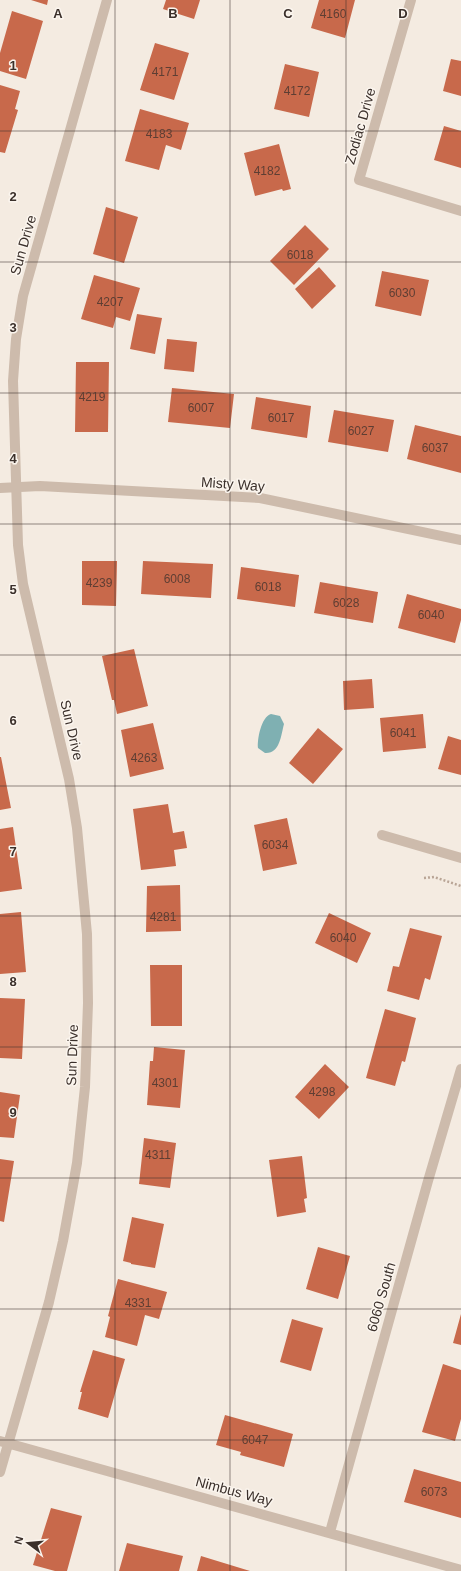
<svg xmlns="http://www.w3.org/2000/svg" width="461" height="1571" font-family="Helvetica,sans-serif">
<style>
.water{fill:#7fb0b2}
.building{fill:#c8694b}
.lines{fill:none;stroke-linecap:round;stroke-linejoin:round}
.path{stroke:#b9a596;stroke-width:2.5;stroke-dasharray:2 2;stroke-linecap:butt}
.minor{stroke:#cdbbac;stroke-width:10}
.grid{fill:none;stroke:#3b302b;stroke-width:1;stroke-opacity:0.55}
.labels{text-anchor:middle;stroke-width:3;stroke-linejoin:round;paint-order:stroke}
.number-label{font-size:12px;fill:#5e3e33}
.street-label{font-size:14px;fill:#3b302b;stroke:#fbf5ee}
.grid-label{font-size:13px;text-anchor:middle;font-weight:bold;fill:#3b302b;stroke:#fbf5ee;stroke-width:3;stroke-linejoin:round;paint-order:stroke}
</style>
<rect width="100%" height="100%" fill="#f4ebe1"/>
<path class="water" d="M271 714 280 716 284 724C281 735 280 754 265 753L258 748C257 740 261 717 271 714Z"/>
<path class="building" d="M31 0H48L47 5Z
M166 0H200L194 19 163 9Z
M319 0H355L345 38 311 28Z
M12 11 43 21 26 79 0 71V53Z
M155 43 189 53 174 100 140 90Z
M451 59 461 61V96L443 91Z
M285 64 319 72 309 117 274 109Z
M0 85 20 91 15 109 18 110 5 153 0 152Z
M140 109 189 123 181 150 166 145 159 170 125 161Z
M444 126 461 131V168L434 160Z
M279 144 291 189 283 191 282 189 255 196 244 153Z
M106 207 138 217 124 263 93 254Z
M305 225 329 249 294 285 270 261Z
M319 267 336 286 312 309 295 289Z
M382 271 429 280 421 316 375 306Z
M94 275 140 288 130 321 116 317 113 328 81 319Z
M137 314 162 318 155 354 130 349Z
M167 339 197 342 194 372 164 369Z
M76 362H109L108 432H75Z
M172 388 234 394 230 428 168 422Z
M256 397 311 406 307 438 251 429Z
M334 410 394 420 388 452 328 442Z
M415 425 461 436V473L407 459Z
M82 561H117L116 606 82 605Z
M143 561 213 564 211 598 141 594Z
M241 567 299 575 295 607 237 599Z
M320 582 378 592 373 623 314 613Z
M407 594 461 609V620L455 643 398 628Z
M134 649 148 706 117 714 114 700H112L102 656Z
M372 679 374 708 344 710 343 681Z
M423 714 426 748 383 752 380 718Z
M153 723 164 769 130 777 121 730Z
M318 728 343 749 313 784 289 763Z
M448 736 461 740V775L438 769Z
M0 757H1L11 808 0 810Z
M168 804 173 833 184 831 187 848 174 850 176 866 141 870 133 809Z
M287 818 297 864 263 871 254 825Z
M13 827 22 889 0 892V829Z
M180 885 181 931 146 932 147 886Z
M21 912 26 972 0 974V914Z
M329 913 371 933 357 963 315 943Z
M410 928 442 936 430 980 425 978 419 1000 387 991 393 966 399 967Z
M150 965H182V1026H151Z
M0 998 25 999 22 1059 0 1058Z
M385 1009 416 1018 405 1062 402 1061 395 1086 366 1078Z
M154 1047 185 1050 180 1108 147 1105 150 1061H153Z
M325 1064 349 1087 319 1119 295 1097Z
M0 1092 20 1095 14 1138 0 1137Z
M144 1138 176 1143 170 1188 139 1184Z
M302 1156 307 1198 304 1199 306 1212 277 1217 269 1160Z
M0 1159 14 1161 4 1222 0 1221Z
M132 1217 164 1224 155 1268 131 1264V1263L123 1261Z
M318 1247 350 1256 338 1299 306 1289Z
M118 1279 167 1292 159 1319 145 1315 137 1346 105 1337 110 1317 108 1316Z
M461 1314V1345L453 1343Z
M292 1319 323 1328 311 1371 280 1362Z
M93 1350 125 1359 108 1418 78 1409 82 1392H80Z
M443 1364 461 1370V1419L455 1441 422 1432Z
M225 1415 293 1434 284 1467 240 1455 241 1452 216 1445Z
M414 1469 461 1482V1518L404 1502Z
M51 1508 82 1516 67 1571H55L33 1565Z
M127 1543 183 1556 179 1571H119Z
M201 1556 250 1571H197Z"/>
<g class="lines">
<path class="path" d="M424 878 434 877 461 886"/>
<path class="minor" d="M411 0 359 180 461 211
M0 488 40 486 260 498 461 540
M382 835 461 858
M0 1441 461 1570
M0 1472 49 1302 63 1241 77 1163 85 1087 88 1003 87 934 77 828 69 779 23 584 18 545 13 381 16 339 23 296 107 0
M330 1532 428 1181 461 1069"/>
</g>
<path class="grid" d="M115 0V1571M230 0V1571M346 0V1571M0 131H461M0 262H461M0 393H461M0 524H461M0 655H461M0 786H461M0 916H461M0 1047H461M0 1178H461M0 1309H461M0 1440H461"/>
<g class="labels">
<g class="number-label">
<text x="333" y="18">4160</text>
<text x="165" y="76">4171</text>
<text x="297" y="95">4172</text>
<text x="159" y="138">4183</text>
<text x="267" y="175">4182</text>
<text x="300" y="259">6018</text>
<text x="402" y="297">6030</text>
<text x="110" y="306">4207</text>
<text x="92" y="401">4219</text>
<text x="201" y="412">6007</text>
<text x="281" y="422">6017</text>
<text x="361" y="435">6027</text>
<text x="435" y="452">6037</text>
<text x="177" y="583">6008</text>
<text x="99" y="587">4239</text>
<text x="268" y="591">6018</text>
<text x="346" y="607">6028</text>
<text x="431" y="619">6040</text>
<text x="403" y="737">6041</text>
<text x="144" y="762">4263</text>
<text x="275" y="849">6034</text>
<text x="163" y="921">4281</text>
<text x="343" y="942">6040</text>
<text x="165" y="1087">4301</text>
<text x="322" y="1096">4298</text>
<text x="158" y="1159">4311</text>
<text x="138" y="1307">4331</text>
<text x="255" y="1444">6047</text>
<text x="434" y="1496">6073</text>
</g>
<g class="street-label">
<text transform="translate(360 126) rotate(-74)" y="5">Zodiac Drive</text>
<text transform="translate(23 245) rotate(-74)" y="5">Sun Drive</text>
<text transform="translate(233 484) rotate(4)" y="5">Misty Way</text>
<text transform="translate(72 730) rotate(77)" y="5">Sun Drive</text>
<text transform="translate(72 1055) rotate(-88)" y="5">Sun Drive</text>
<text transform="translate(381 1297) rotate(-74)" y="5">6060 South</text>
<text transform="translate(234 1491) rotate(15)" y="5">Nimbus Way</text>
</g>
</g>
<g class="grid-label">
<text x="58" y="18">A</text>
<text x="173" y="18">B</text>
<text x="288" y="18">C</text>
<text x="403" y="18">D</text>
<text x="13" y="70">1</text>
<text x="13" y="201">2</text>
<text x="13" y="332">3</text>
<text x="13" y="463">4</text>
<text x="13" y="594">5</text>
<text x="13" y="725">6</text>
<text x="13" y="856">7</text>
<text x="13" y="986">8</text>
<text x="13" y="1117">9</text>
</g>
<g transform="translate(28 1543) rotate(286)" stroke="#fbf5ee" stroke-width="3" paint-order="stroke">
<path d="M0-3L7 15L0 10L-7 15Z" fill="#3b302b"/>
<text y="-6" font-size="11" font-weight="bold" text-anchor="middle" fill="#3b302b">N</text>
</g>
</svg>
